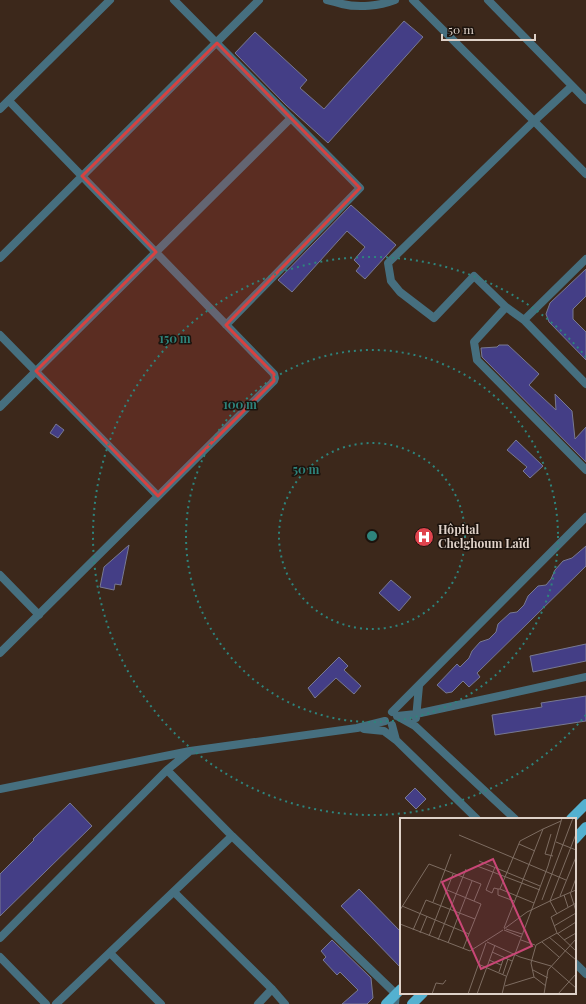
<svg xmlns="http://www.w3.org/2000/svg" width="586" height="1004" font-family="'Playfair Display',serif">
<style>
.building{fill:#443e86;stroke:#787992}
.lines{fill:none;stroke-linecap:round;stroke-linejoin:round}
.minor{stroke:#466f7f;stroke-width:8}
.primary{stroke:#54b1d0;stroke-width:10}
.marked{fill:#d74240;fill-opacity:0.2;stroke:#d74240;stroke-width:3;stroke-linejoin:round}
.ring{fill:none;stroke:#2e847c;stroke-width:2;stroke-dasharray:2 4}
.labels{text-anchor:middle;stroke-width:3;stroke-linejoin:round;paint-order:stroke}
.poi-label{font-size:12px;font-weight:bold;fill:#dfd2c9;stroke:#1c130d;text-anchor:start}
.inset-road{fill:none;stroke:#7d6c61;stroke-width:1}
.view{fill:#c94676;fill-opacity:0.15;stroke:#c94676;stroke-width:2}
.inset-edge{fill:none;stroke:#dfd2c9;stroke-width:2}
.centre{fill:#2e847c;stroke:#1c130d;stroke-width:2}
.ring-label{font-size:12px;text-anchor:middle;font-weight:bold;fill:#2e847c;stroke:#1c130d;stroke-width:3;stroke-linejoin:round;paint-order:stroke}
</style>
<rect width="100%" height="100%" fill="#3c281b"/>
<path class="building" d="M404 21 423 37 328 143 286 105 235 53 255 32 307 80 300 88 324 109Z
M351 205 396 245 365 279 356 271 360 266 354 260 365 247 347 231 292 292 278 280Z
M586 269V296L573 309V319L586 332V360L549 322 546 314 550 303Z
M499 345H508L539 374 529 385 556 410 555 394 572 411 575 439 586 427V462L482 357 481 348 497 347Z
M56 424 64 430 58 438 50 433Z
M516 440 543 466 530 478 523 471 527 467 507 450Z
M129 545 121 585 115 584 114 590 100 587 104 567Z
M586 546V566L477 673 480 677 469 687 463 681 452 692 446 693 437 685 457 664 460 667 469 658 472 651 480 642 489 639 496 632 498 624 510 613 517 612 524 605 528 596 538 586 546 585 551 579 555 570 563 561 572 558Z
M391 580 411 597 399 611 379 593Z
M586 644V661L533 672 530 656Z
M339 657 348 666 344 670 361 686 354 694 336 678 315 698 308 688Z
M586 696V721L495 735 492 715 542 707 541 703Z
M415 788 426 799 416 809 405 798Z
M70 803 92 826 0 916V874L34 840 33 839Z
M359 889 401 932V968L341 906Z
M332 940 371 978 373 998 367 1004H342L358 990 340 972 337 975 323 960 326 957 321 951Z"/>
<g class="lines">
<path class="minor" d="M174 0 360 188 226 325
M327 0C332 1 337 3 342 4 359 8 379 6 395 0
M413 0 534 121 586 174
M488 0 586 100
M0 109 110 0
M0 258 259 0
M506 307 474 276 434 318 400 292 391 281 388 263 534 121 572 86
M524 320 586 259
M0 335 158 496
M586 384 524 320 506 307 474 342 477 360 586 470
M0 407 291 118
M0 575 39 615
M0 653 274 381 275 378 274 374 9 101
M392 712 586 517
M397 716 416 714 586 677
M397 716 415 726 515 819
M416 718 419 686
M392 725 396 740 477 819
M364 729 384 731 396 740
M167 770 232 836 396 994 395 1004
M0 789 190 751 357 728 385 721
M174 892 272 989 285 1004
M0 938 167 770 189 752
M110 953 161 1004
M0 957 46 1004
M575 963 586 974
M56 1004 232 836
M258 1004 272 989"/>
<path class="primary" d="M571 819 586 804
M575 839 586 827
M386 1004 401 989
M412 1004 423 993"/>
</g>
<path class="marked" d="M217 43 360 188 226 325 274 374V381L158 496 36 371 156 252 82 176Z"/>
<g class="ring">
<circle cx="372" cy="536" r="93"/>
<circle cx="372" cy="536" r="186"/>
<path d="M586 715A279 279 0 1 1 586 357"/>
</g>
<defs>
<g id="hospital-disc" transform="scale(1)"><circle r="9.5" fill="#e0444e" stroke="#1c130d"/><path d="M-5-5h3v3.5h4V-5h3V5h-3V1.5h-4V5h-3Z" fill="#fff"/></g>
</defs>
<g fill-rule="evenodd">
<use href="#hospital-disc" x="424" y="537"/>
</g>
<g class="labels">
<g class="poi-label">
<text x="438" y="534">Hôpital<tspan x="438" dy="14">Chelghoum Laïd</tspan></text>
</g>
</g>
<g transform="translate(400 818)">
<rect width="176" height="176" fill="#3c281b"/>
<path class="inset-road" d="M151 16 145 36 153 38M59 17 166 62M156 24 176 32M119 26 135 33M79 43 140 68M77 48 140 72M95 49 86 72 92 75 94 70 98 71M100 71 134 85M47 72 81 86 63 131M170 74 176 93M171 74 176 60M164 77 168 89M160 78 176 39M142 82 173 0M114 83 98 77V71H100L120 23 143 11M33 84 51 36M2 88 69 116M0 92 29 46 81 66 74 83M157 96 150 83 176 72M0 106 70 133 103 112M154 108 176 95M104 110 143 11 161 3M104 111 127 94 150 83 176 16M106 111 122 116M13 112 26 82 75 101M104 112 121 119M20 115 27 98M157 115 176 133M157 116 176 104M29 118 53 56M149 119 176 142M38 122 66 51M121 122 135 127M164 122 176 115M87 124 120 139 151 148 176 170M142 124 159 139M48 125 72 63M92 134 112 143M89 142 101 147M78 146 106 158M133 152 148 160M99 154 104 139M103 156 108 141M105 168 134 159M146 168 134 159 131 145 136 127 157 115 151 99 176 85M32 176 36 165 43 166 46 162M68 176 86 125M77 176 95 127M102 176 106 160 148 48 162 0M144 176 148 152 176 121M158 176 176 156"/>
<path class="view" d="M93 41 132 128 81 151 42 64Z"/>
<rect width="176" height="176" class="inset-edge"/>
</g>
<circle cx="372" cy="536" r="6" class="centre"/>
<g class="ring-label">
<text x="175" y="343">150 m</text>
<text x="240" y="409">100 m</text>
<text x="306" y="474">50 m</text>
</g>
<path d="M442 34v6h93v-6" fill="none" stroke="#dfd2c9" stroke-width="2"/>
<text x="448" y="34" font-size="12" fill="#dfd2c9" stroke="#1c130d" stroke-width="3" paint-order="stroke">50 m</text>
</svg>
